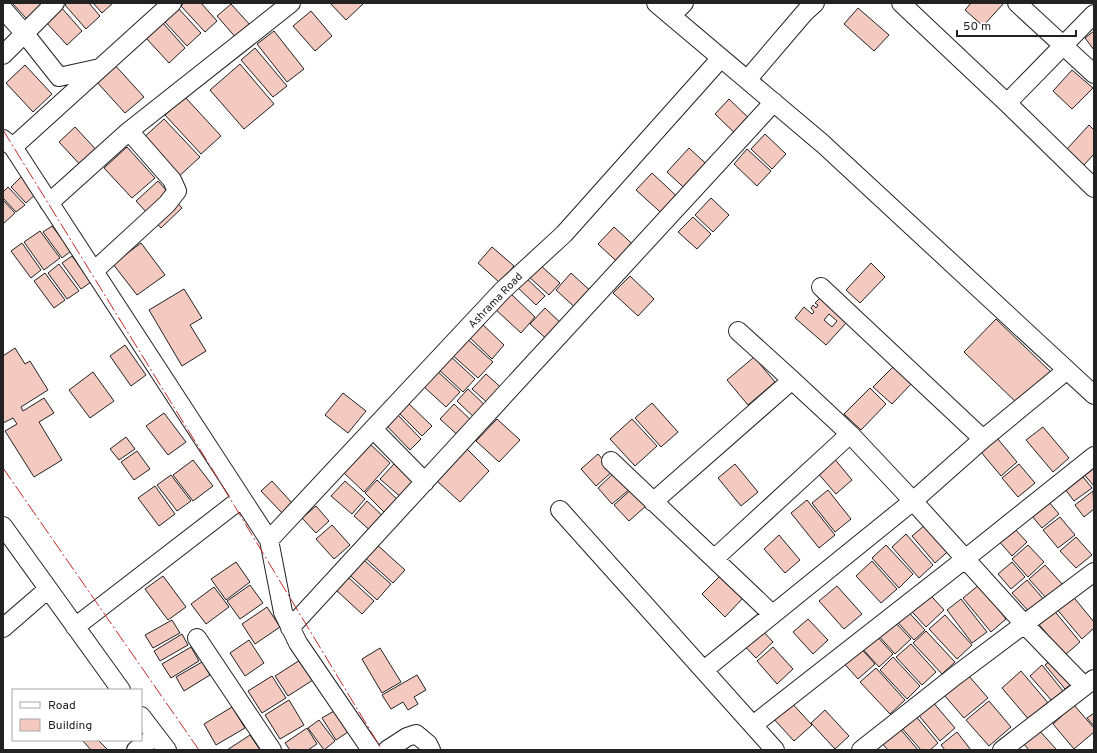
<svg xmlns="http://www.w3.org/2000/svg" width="1097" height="753" font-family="Overpass,sans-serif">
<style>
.building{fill:#f3c9c0;stroke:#222;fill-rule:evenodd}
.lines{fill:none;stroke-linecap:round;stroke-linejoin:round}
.minor-casing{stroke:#222;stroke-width:20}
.minor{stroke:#fff;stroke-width:18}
.power{stroke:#c62828;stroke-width:1;stroke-dasharray:14 3 2 3;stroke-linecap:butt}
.labels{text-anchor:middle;stroke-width:3;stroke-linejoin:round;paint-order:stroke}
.street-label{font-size:11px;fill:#222;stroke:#fff}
</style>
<rect width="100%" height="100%" fill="#fff"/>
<path class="building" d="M12 3H45L27 19Z
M67 3H89L100 16 86 29 65 5Z
M93 3H113L102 13Z
M184 3H201L217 21 205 32 181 6Z
M330 3H362L363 4 346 20Z
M971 3H1004L983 26 965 10Z
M231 4 251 26 237 39 217 16Z
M60 6 82 31 67 45 44 20Z
M178 8 201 33 187 46 164 21Z
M858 8 889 35 874 51 844 24Z
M311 11 332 36 315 51 293 26Z
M163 23 185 48 169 63 146 38Z
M274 31 304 69 287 82 257 44Z
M1094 31V50L1085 38Z
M255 48 287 86 273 97 241 60Z
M113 63 144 97 125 113 95 80Z
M240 64 274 104 244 129 210 90Z
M25 65 52 94 33 112 6 83Z
M1072 70 1093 88 1072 109 1053 91Z
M185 97 221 136 201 154 165 115Z
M729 99 757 126 743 141 715 114Z
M164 119 200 157 176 179 141 140Z
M1089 125 1094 130V154L1084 165 1067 149Z
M75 127 101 155 85 170 59 142Z
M765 134 786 154 772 169 751 149Z
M127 147 155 178 132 198 104 168Z
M689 148 714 171 692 195 667 172Z
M747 149 771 171 757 186 734 164Z
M652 173 684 203 669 220 636 190Z
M22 176 38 192 26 203 11 187Z
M158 181 182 208 161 228 136 201Z
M8 187 25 205 16 212 3 198V192Z
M711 198 729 215 713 232 695 215Z
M3 200 15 213 3 224Z
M693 217 711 234 697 249 678 232Z
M52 226 71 251 62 258 43 232Z
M614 227 641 252 625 269 598 244Z
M40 231 60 258 44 270 24 242Z
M22 243 41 270 31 278 11 251Z
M141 243 165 275 137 295 113 264Z
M492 247 514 266 500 283 478 263Z
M72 256 91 282 81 289 62 263Z
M871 263 885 277 860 303 846 290Z
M59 264 79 291 67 299 48 273Z
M539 264 560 283 549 295 528 276Z
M45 273 65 300 54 308 34 281Z
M571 273 595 295 580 312 556 290Z
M524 276 545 296 536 305 515 285Z
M630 276 654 299 638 316 613 293Z
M184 289 202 318 190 325 206 351 182 366 149 310Z
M510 293 535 317 521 333 495 309Z
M820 298 847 322 826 345 795 318 804 307 812 314 814 312 811 308 813 305 816 308 818 305 815 303ZM829 314 837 321 832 327 824 320Z
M545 308 565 327 551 343 530 324Z
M996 319 1052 373 1020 406 964 352Z
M479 321 504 345 492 359 466 334Z
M464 336 493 362 478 378 449 352Z
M125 345 146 375 131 386 110 356Z
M15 348 25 364 30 361 48 390 21 407 23 411 44 398 54 413 39 422 62 460 34 477 5 431 17 424 13 418 3 423V356Z
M449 355 475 379 463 392 437 368Z
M754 357 775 382 748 405 727 380Z
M895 365 913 382 892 404 873 387Z
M436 370 460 392 446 407 422 385Z
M93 372 114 401 90 418 69 390Z
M486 374 505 391 491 406 472 389Z
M870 388 886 404 861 430 844 414Z
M468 389 489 409 478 421 457 401Z
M343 393 366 411 348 433 325 415Z
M406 401 432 426 422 436 397 411Z
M652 403 678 432 661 447 635 418Z
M454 404 475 424 462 439 440 419Z
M164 413 186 442 168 455 146 426Z
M396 413 421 439 410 450 385 424Z
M497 419 520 440 499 462 476 441Z
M632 419 657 446 635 466 610 439Z
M1043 427 1069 458 1053 472 1026 440Z
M126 437 135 449 119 460 110 449Z
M997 438 1017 462 1001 476 981 452Z
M369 443 390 463 364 492 343 472Z
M467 449 489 471 460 502 437 481Z
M137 451 150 469 134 480 121 462Z
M598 454 613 471 596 486 581 469Z
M833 457 852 480 836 494 816 471Z
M193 460 213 486 193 501 173 475Z
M1094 460V486L1081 471Z
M394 464 416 485 403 499 380 479Z
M735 464 758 492 741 506 718 478Z
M1019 464 1035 483 1018 497 1002 478Z
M615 472 630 489 612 504 598 488Z
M1079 472 1092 488 1074 501 1062 485Z
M171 475 191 501 177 511 157 485Z
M377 480 399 501 386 514 365 493Z
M272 481 292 503 282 513 261 491Z
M345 481 365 499 352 514 331 496Z
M155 486 175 514 159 526 138 498Z
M633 488 647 505 629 521 614 505Z
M828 490 851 519 835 532 812 503Z
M1093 491 1094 509 1084 517 1075 505Z
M1044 496 1059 514 1042 528 1027 510Z
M807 500 835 535 819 548 791 513Z
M367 501 386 519 373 533 354 516Z
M316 506 329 521 316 533 302 518Z
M1060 517 1075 535 1058 548 1043 530Z
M931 520 954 546 935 563 912 536Z
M332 525 350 545 334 559 316 539Z
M1012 526 1027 542 1012 556 997 539Z
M906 534 933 565 919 578 892 547Z
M779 535 800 560 785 573 764 549Z
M1076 537 1092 555 1076 568 1060 551Z
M374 542 405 570 393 583 362 555Z
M886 545 913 574 899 588 872 558Z
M1028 545 1044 562 1028 577 1012 559Z
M356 553 391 584 377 600 343 569Z
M872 561 897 589 881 603 856 576Z
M236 562 250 582 226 600 211 579Z
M1012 562 1025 577 1011 589 998 574Z
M1045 565 1063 585 1047 599 1029 579Z
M721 575 744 597 725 617 702 594Z
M163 576 186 607 168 620 145 589Z
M348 577 374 601 362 614 336 590Z
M1027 580 1046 602 1032 615 1012 593Z
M250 585 263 603 240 619 227 601Z
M979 585 1006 619 991 632 963 598Z
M837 586 862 614 844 629 819 601Z
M214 587 229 607 206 624 191 604Z
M923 587 944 610 926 627 904 603Z
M1071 594 1094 622V628L1082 639 1055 607Z
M961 599 987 632 972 643 947 610Z
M903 606 925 630 914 640 892 616Z
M267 607 280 627 255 644 242 624Z
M1052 608 1080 642 1065 655 1036 621Z
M945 615 972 645 957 659 929 629Z
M752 619 773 642 756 658 734 635Z
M808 619 828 640 813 654 793 632Z
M172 620 180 633 153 648 145 635Z
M893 620 911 639 895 654 877 634Z
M926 631 955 662 942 674 913 643Z
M874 633 893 654 879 667 860 646Z
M182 634 188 645 160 661 154 651Z
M249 640 264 663 245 676 230 653Z
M857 644 875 664 858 679 840 659Z
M911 644 936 672 922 685 896 657Z
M191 647 199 661 171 678 162 664Z
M773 647 793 669 777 684 757 661Z
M380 648 401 682 382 693 362 659Z
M1061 652 1081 676 1065 689 1045 665Z
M893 657 920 686 907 699 880 670Z
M300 660 313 680 288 696 275 676Z
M202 662 210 675 184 691 176 677Z
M1042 665 1063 691 1052 701 1030 676Z
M876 668 905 700 890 714 860 682Z
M1021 671 1049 704 1030 721 1002 688Z
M417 675 426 690 414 697 418 704 408 710 403 702 391 709 382 695Z
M968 675 988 698 964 718 944 695Z
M272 676 286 698 262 713 248 691Z
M289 700 304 725 280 739 265 715Z
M789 700 812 725 794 741 771 716Z
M931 700 955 728 940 741 916 712Z
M989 701 1011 727 989 746 966 720Z
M1074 705 1094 728V732L1074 749 1053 724Z
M232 707 245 728 216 745 204 724Z
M825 710 849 736 835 749 811 723Z
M334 711 348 732 336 740 322 718Z
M1094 713V726L1087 718Z
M914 714 938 743 930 750H921L900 726Z
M319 720 335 741 324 750 308 728Z
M897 725 918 750H888L879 740Z
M307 728 317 744 308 750H290L285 743Z
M1038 729 1056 749 1054 750H1029L1022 742Z
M957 732 971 750H945L941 745Z
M250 735 260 750H227Z
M82 740H98L108 750H91Z"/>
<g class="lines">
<g class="minor-casing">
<path id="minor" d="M656 3 823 144 1094 395
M901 3 1007 103 1094 188
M1017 3 1094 74
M3 9 25 34 59 77 100 68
M671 16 684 3
M3 55 55 3
M747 80 805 12 815 3
M1007 103 1094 14
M3 139 13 147 269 540 283 612 298 643 371 750
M13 147 172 3
M49 203 129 131 291 3
M94 271 167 204 177 191 172 180 129 131
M821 287 983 439
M738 331 792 380 850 434 913 501 1025 625 1084 686
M373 429 425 482
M611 461 772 614
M653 502 792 380
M560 510 775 750
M3 526 121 690
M269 540 502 291 564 234 721 58
M714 559 850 434
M75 627 241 499
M3 628 48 589
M290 628 774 102
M197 638 272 750
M704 670 913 501 983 439 1067 370
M141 716 167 750
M753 725 965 559 1094 456
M136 750 156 736
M387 750 407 737 416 734 428 744 431 750
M861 750 955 676 1094 572
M1002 750 1094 679"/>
</g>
<use href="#minor" class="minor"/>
<path class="power" d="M3 130 217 477 382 750
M3 468 199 750"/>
</g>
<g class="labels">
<g class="street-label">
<text transform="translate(495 300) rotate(-46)" y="4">Ashrama Road</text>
</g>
</g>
<rect width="1097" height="753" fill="none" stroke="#222222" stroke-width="8"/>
<rect x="12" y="689" width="130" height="52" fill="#ffffff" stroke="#a7a7a7"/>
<rect x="20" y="702" width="20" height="6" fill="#ffffff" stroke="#a7a7a7"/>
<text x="48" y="709" font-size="12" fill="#222222">Road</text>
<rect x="20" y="719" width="20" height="12" fill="#f3c9c0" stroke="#a7a7a7"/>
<text x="48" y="729" font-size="12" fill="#222222">Building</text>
<path d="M957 30v6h119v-6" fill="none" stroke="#222222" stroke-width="2"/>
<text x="963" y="30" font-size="12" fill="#222222" stroke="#ffffff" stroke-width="3" paint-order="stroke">50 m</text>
</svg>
